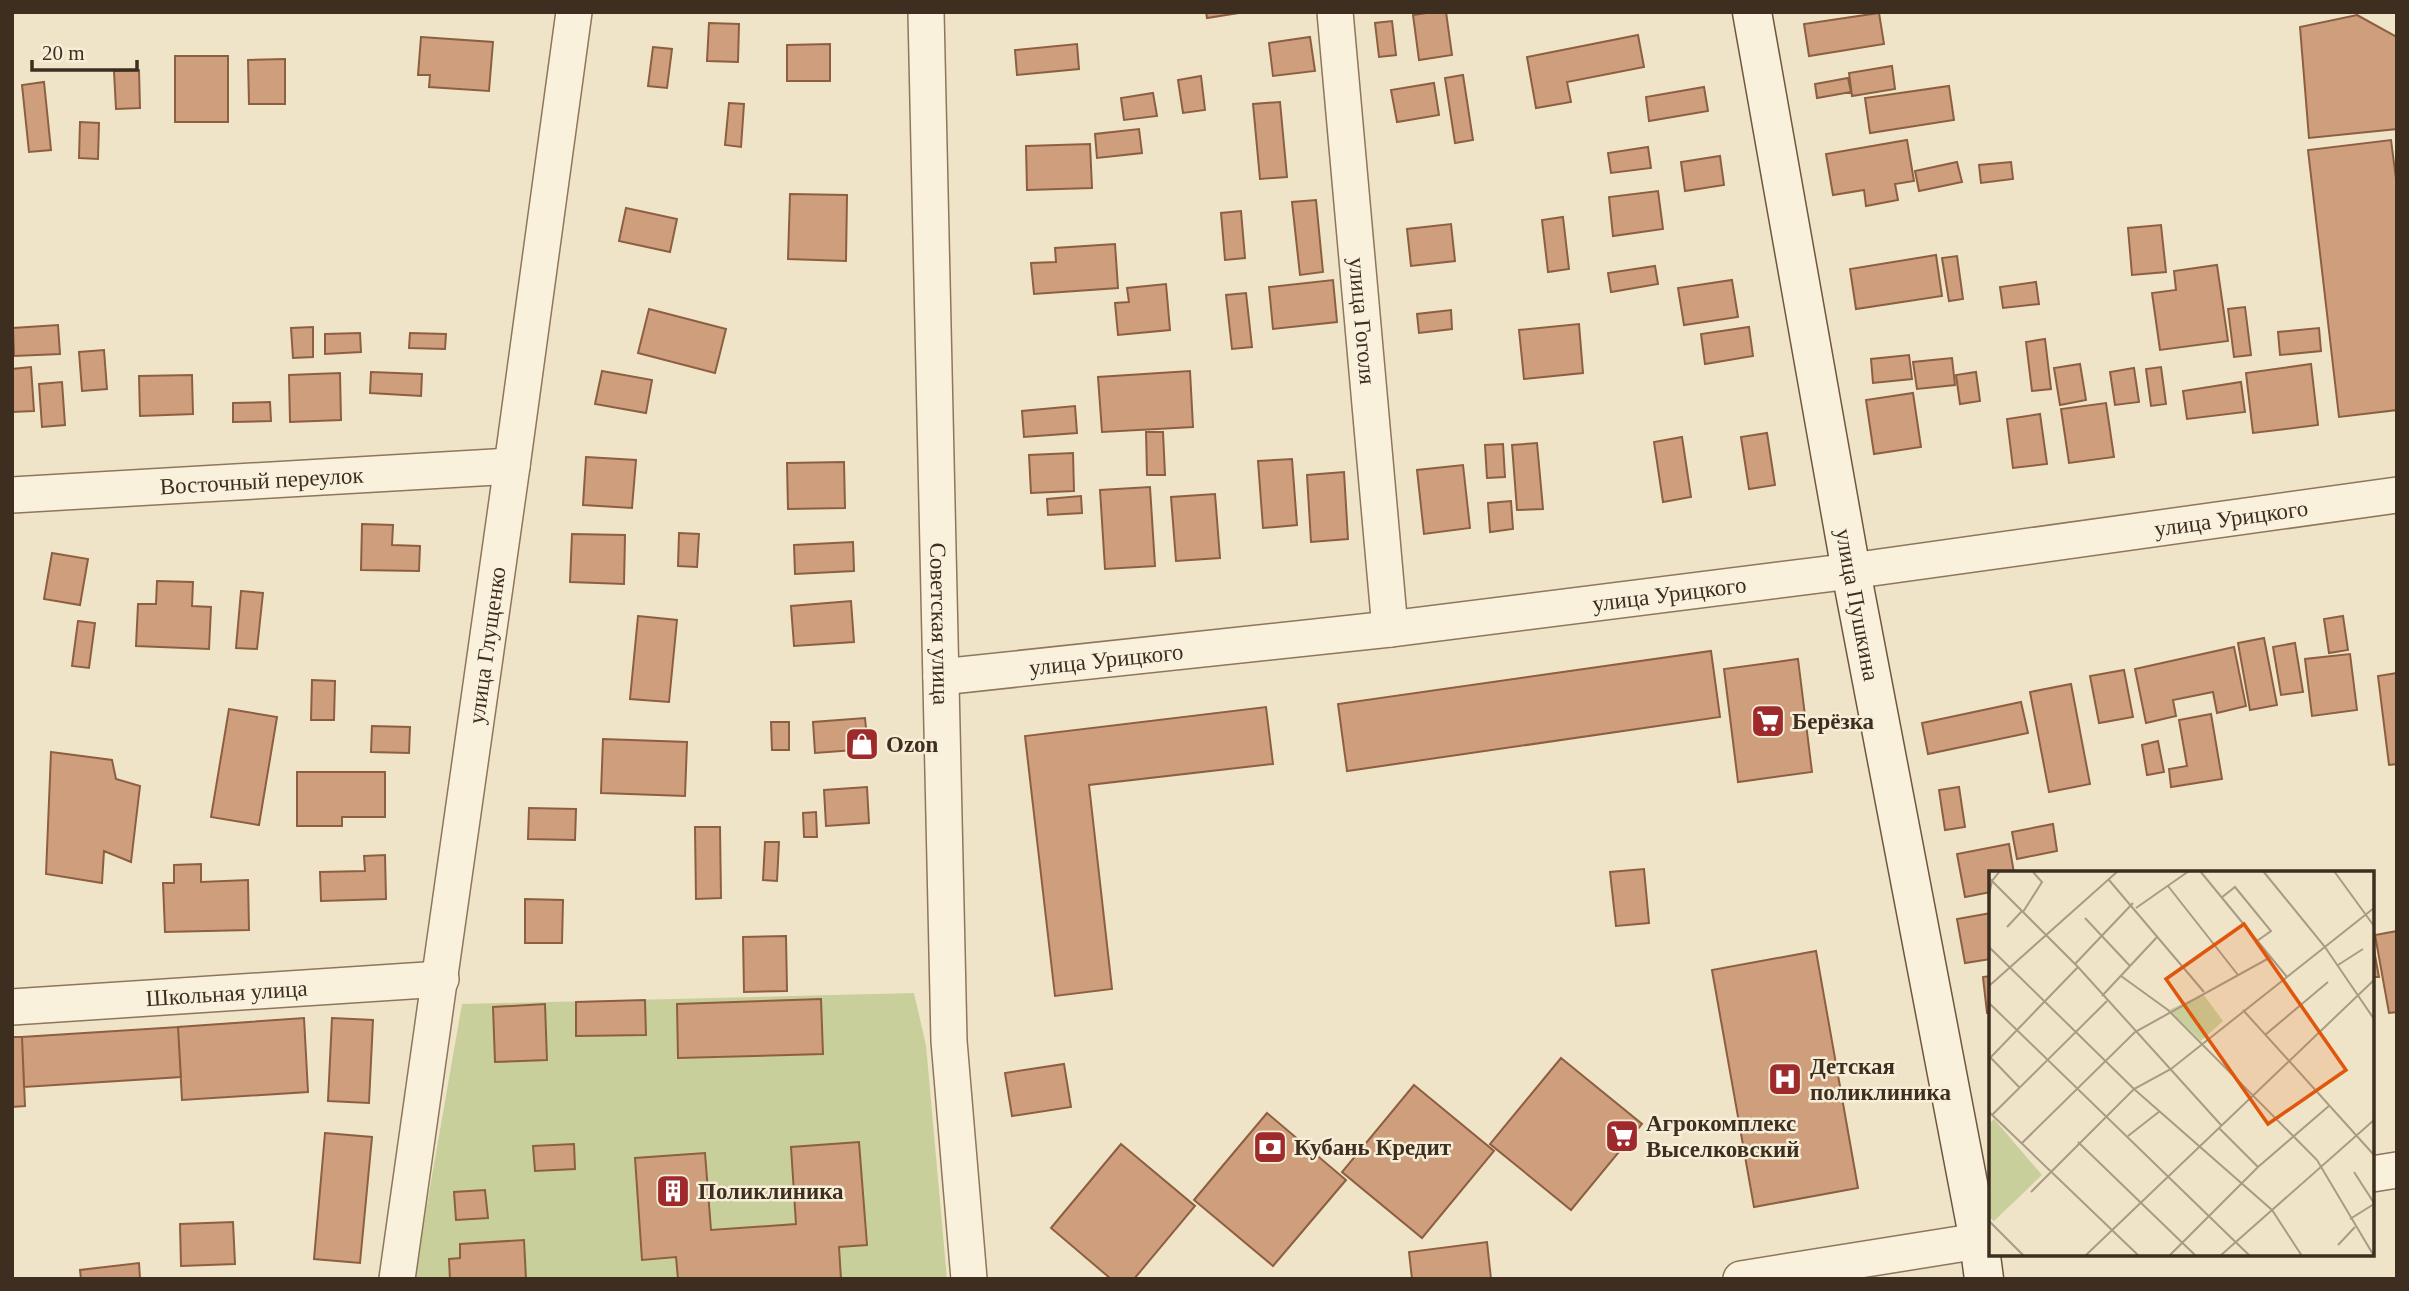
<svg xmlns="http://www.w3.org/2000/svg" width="2409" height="1291" font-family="Georgia,serif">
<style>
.green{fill:#c9cf9b}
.building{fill:#cf9f7d;stroke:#8d5f41;stroke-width:2}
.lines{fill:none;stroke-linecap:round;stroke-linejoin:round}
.street-casing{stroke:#8d765c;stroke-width:38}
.secondary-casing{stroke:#6f573f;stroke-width:41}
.street{stroke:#faf1dc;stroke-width:35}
.secondary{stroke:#faf1dc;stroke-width:38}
.labels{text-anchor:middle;stroke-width:5;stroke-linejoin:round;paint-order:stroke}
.street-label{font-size:23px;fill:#3d2e20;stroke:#f7eed8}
.poi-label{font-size:23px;font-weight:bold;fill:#3d2e20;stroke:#f7eed8;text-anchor:start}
.inset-road{fill:none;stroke:#a89b85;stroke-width:2}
.view{fill:#df570d;fill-opacity:0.15;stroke:#df570d;stroke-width:3.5}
.inset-edge{fill:none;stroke:#3d2e20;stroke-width:3.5}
</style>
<rect width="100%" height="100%" fill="#f0e4c8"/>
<path class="green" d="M914 993 926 1045 947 1279H414L462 1004Z"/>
<path class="building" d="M1206 12H1245L1207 18Z
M1433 12H1446L1452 55 1419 60 1413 15Z
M1879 13 1884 44 1809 56 1804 24Z
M2357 15 2397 37V129L2309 138 2300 27Z
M1392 21 1396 55 1379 57 1375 23Z
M709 23 739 24 738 62 707 61Z
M1638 35 1644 67 1567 82 1571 102 1536 108 1527 57Z
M421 37 493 42 489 91 429 87 430 75H418Z
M1310 37 1315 71 1273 76 1269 43Z
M830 44V81H787V45Z
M1077 44 1079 69 1017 75 1015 50Z
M653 47 672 49 667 88 648 86Z
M175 56H228V122H175Z
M285 59V104H249L248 60Z
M1892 66 1895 89 1852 96 1849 73Z
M139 70 140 108 116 109 114 71Z
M1463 75 1473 140 1455 143 1445 78Z
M1201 76 1205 110 1183 113 1178 80Z
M1848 78 1851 92 1817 98 1815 84Z
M44 82 51 150 29 152 22 85Z
M1434 83 1439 115 1397 122 1391 90Z
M1949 86 1954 120 1870 133 1865 98Z
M1704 87 1708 111 1649 121 1646 97Z
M1153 93 1157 116 1124 120 1121 98Z
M1280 102 1287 177 1260 179 1253 104Z
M729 103 744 104 741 147 725 145Z
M80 122 99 123 98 159 79 158Z
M1139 129 1142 153 1097 158 1095 134Z
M1907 140 1914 181 1895 184 1898 200 1866 206 1864 190 1833 195 1826 154Z
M2391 140 2397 186V410L2339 417 2308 150Z
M1090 144 1092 188 1027 190 1026 146Z
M1648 147 1651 168 1611 173 1608 153Z
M1720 156 1724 185 1685 191 1681 162Z
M1957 162 1962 182 1919 191 1915 171Z
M2011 162 2013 179 1981 183 1979 165Z
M1658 191 1663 229 1613 236 1609 197Z
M790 194 847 195 846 261 788 259Z
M1316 200 1323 272 1300 275 1292 202Z
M626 208 677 219 670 252 619 241Z
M1241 211 1245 258 1225 260 1221 213Z
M1563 217 1569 269 1548 272 1542 220Z
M1451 224 1455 261 1411 266 1407 229Z
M2161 225 2166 272 2132 275 2128 228Z
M1115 244 1118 288 1034 294 1031 263 1056 262 1055 248Z
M1936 255 1942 296 1856 309 1850 269Z
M1957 256 1963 299 1949 301 1942 258Z
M2217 265 2228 341 2160 350 2152 293 2176 290 2174 271Z
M1655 266 1658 284 1611 292 1608 273Z
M1333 280 1337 322 1273 329 1269 287Z
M1732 280 1738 317 1684 325 1678 288Z
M2036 282 2039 304 2003 308 2000 287Z
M1166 284 1170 330 1118 335 1115 303 1129 302 1127 288Z
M1246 293 1252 347 1232 349 1226 295Z
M2245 307 2251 355 2234 357 2228 309Z
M649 309 726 329 715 373 638 353Z
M1451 310 1452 329 1419 333 1417 314Z
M1579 324 1583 373 1524 379 1519 330Z
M58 325 60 354 14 356 13 328Z
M313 327V357L293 358 291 328Z
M1749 327 1753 356 1705 364 1701 334Z
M2319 328 2321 351 2280 355 2278 332Z
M360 333 361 352 325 354V334Z
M410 333 446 334 445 349 409 348Z
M2045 339 2051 389 2032 391 2026 342Z
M104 350 107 389 82 391 79 352Z
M1909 355 1912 379 1873 383 1871 359Z
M1952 358 1955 385 1917 389 1913 362Z
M2080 364 2086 400 2060 405 2054 368Z
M2311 364 2318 425 2253 433 2246 373Z
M31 367 34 411 12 412V369Z
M2161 367 2166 404 2151 406 2146 369Z
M2134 368 2139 402 2115 405 2110 372Z
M602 371 652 380 646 413 595 404Z
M1190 371 1193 427 1102 432 1098 377Z
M371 372 422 374 421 396 370 393Z
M1976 372 1980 401 1960 404 1956 375Z
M340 373 341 420 290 422 289 375Z
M192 375 193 414 140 416 139 376Z
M62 382 65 425 42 427 39 384Z
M2241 382 2245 412 2187 419 2183 391Z
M1913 393 1921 447 1874 454 1866 400Z
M270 402 271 421 233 422V403Z
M2106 403 2114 457 2069 463 2061 409Z
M1075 406 1077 433 1024 437 1022 411Z
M2040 414 2047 464 2013 468 2007 419Z
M1146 432H1163L1165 475H1147Z
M1767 433 1775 485 1749 489 1741 437Z
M1682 437 1691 497 1663 502 1654 442Z
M1537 443 1543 509 1517 510 1512 445Z
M1503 444 1505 477 1487 478 1485 445Z
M1073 453 1074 491 1031 493 1029 455Z
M586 457 636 460 632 508 583 505Z
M1292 459 1297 525 1263 528 1258 461Z
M844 462 845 508 788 509 787 463Z
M1463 465 1470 528 1424 534 1417 470Z
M1344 472 1348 539 1311 542 1307 475Z
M1150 487 1155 566 1105 569 1100 490Z
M1215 494 1220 558 1176 561 1171 497Z
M1081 496 1082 513 1048 515 1047 499Z
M1511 501 1513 529 1490 532 1488 503Z
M362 524 393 525 392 545 420 546 419 571 361 570Z
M679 533 699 534 697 567 678 566Z
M572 534 625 535 624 584 570 582Z
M853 542 854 571 795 574 794 545Z
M52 553 88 559 80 605 44 599Z
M157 581 193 582 192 606 211 607 209 649 136 646 138 604H156Z
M241 591 263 593 257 649 236 648Z
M851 601 854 642 794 646 791 606Z
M638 616 677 620 669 702 630 699Z
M2343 616 2348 650 2329 653 2324 619Z
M78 621 95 623 89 668 72 666Z
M2264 638 2277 705 2250 710 2238 643Z
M2295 643 2303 692 2281 695 2273 647Z
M2234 647 2246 706 2217 713 2213 692 2173 700 2176 716 2146 723 2135 669Z
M1711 651 1720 717 1347 771 1338 704Z
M2350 654 2357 710 2312 716 2305 659Z
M1798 659 1812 772 1738 782 1724 669Z
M2124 670 2133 717 2099 723 2090 676Z
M2397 673V764L2389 765 2378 676Z
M312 680 335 681 334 720H311Z
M2071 684 2090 784 2049 792 2030 692Z
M2021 702 2028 733 1928 754 1922 723Z
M1266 707 1273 764 1089 785 1112 989 1055 996 1025 736Z
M229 709 277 717 259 825 211 817Z
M2211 714 2222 779 2171 787 2169 769 2187 766 2179 720Z
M865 718 868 749 815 753 813 722Z
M771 722H789V750H772Z
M372 726 410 727 409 753 371 752Z
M603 739 687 742 685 796 601 793Z
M2158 741 2164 772 2147 775 2142 745Z
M51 752 112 760 116 779 140 786 131 862 104 851 102 883 46 874Z
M297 772H385V817H342V826H297Z
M867 787 869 823 826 826 824 790Z
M1959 787 1965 827 1945 830 1939 790Z
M529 808 576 809 575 840 528 839Z
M816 812 817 837H804L803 813Z
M2053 824 2057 851 2017 859 2012 832Z
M695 827H720L721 898 696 899Z
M765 842H779L777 881 763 880Z
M2009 844 2014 873H1991V892L1965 897 1957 854Z
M385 855 386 899 321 901 320 872 365 871 364 856Z
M201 864V882L248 880 249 930 165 932 163 883H174V865Z
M1644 869 1649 923 1616 926 1610 872Z
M525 899 563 900 562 943H525Z
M1991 913V959L1965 963 1957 919Z
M2397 931V1012L2389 1013 2375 935Z
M786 936 787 991 744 992 743 937Z
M2372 939 2379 977H2372Z
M1816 951 1858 1188 1754 1207 1712 970Z
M1991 976V1013H1987L1983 977Z
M821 999 823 1054 678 1058 677 1004Z
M645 1000 646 1035 576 1036V1002Z
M545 1004 547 1060 495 1062 493 1007Z
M304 1018 308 1092 182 1100 178 1027Z
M332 1018 373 1020 369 1103 328 1101Z
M178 1027 181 1077 24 1087 22 1037Z
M12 1037H22L25 1106 12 1107Z
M1561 1058 1642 1124 1571 1210 1490 1144Z
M1064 1064 1071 1107 1012 1116 1005 1073Z
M1414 1085 1494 1151 1422 1238 1342 1172Z
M1267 1113 1346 1180 1273 1266 1194 1200Z
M325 1133 372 1137 360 1263 314 1259Z
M859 1142 867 1245 839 1247 841 1279H678L676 1257 642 1260 635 1158 705 1153 711 1230 796 1224 791 1147Z
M574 1144 575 1169 535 1171 533 1146Z
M1121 1144 1195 1206 1134 1279H1111L1051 1228Z
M485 1190 488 1218 456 1220 454 1192Z
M233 1222 235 1264 181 1266 180 1224Z
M524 1240 526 1279H450L449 1259 460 1258V1244Z
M1487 1242 1491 1279H1412L1409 1252Z
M139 1263 140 1279H81L80 1270Z"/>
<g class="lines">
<g class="street-casing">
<g id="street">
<path id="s1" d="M926 12 949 1041 969 1279"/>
<path id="s2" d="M1335 12 1390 629"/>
<path id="s3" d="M12 495 512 466"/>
<path id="s4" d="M941 677 1390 629 1851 571 2397 495"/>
<path id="s5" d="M12 1007 441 979"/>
<path d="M2372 1174 2397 1170"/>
<path id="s6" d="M397 1279 512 466 574 12"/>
<path d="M1741 1279 1991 1239"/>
</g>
</g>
<g class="secondary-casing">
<g id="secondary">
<path id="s7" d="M1752 12 1851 571 1979 1241 1984 1279"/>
</g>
</g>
<use href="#street" class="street"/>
<use href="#secondary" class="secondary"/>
</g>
<defs>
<g id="supermarket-square" transform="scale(1.75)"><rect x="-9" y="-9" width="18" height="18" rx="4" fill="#9e2a2b" stroke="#f7eed8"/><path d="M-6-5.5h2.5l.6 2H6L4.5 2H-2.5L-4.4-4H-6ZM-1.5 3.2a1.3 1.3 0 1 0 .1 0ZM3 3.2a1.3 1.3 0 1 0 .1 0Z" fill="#fff"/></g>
<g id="shop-square" transform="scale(1.75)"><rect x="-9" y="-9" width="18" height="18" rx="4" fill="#9e2a2b" stroke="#f7eed8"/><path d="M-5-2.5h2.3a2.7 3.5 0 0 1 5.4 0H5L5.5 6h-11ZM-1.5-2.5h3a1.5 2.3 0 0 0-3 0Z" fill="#fff"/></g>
<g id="hospital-square" transform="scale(1.75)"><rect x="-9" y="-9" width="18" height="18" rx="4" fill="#9e2a2b" stroke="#f7eed8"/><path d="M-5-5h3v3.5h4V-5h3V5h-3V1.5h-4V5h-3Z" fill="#fff"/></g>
<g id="bank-square" transform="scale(1.75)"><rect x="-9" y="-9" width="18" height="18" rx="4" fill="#9e2a2b" stroke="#f7eed8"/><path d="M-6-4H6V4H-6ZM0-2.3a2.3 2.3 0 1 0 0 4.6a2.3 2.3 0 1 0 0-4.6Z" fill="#fff"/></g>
<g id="building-square" transform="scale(1.75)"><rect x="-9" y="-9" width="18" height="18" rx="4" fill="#9e2a2b" stroke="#f7eed8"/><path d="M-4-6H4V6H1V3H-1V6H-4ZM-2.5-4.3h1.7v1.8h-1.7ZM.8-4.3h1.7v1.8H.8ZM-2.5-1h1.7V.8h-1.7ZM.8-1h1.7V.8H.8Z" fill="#fff"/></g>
</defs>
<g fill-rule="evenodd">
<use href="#supermarket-square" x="1768" y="721"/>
<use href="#shop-square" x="862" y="744"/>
<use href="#hospital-square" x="1785" y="1079"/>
<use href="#supermarket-square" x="1622" y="1136"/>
<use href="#bank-square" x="1270" y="1147"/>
<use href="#building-square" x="673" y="1191"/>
</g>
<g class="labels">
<g class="street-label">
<text dy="8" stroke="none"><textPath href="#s2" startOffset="310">улица Гоголя</textPath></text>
<text dy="8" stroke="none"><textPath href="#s3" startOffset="250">Восточный переулок</textPath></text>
<text dy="8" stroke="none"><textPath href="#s4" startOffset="1300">улица Урицкого</textPath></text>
<text dy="8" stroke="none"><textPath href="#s4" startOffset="733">улица Урицкого</textPath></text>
<text dy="8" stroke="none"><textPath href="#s7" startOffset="602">улица Пушкина</textPath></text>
<text dy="8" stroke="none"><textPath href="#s1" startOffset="612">Советская улица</textPath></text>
<text dy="8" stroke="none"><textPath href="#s6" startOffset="640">улица Глущенко</textPath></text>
<text dy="8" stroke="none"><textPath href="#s4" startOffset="166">улица Урицкого</textPath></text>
<text dy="8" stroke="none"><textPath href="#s5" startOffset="215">Школьная улица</textPath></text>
</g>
<g class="poi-label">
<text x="1792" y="729">Берёзка</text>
<text x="886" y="752">Ozon</text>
<text x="1810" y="1074">Детская<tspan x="1810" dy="26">поликлиника</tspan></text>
<text x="1646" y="1131">Агрокомплекс<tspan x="1646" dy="26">Выселковский</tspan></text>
<text x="1294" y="1155">Кубань Кредит</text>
<text x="698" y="1199">Поликлиника</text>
</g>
</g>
<g transform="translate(1989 871)">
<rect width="385" height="385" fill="#f0e4c8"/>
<path d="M214 123 234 150 212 170 180 139ZM5 248 53 304 5 350 0 346V253Z" fill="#c9cf9b"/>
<path class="inset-road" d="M211 0 298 106M274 0 336 76 385 148M345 0 385 55M0 7 89 96 232 254M120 9 215 121M179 15 249 104M0 24 3 10 11 0M232 27 246 16 282 60 268 70M147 37 200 0M34 41 53 11 44 1M96 47 141 95M18 56 33 40M0 76 145 218 283 339 313 385M86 93 144 32M349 94 374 78M132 105 179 139 328 289 385 385M0 115 129 0M113 125 169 65M0 132 261 385M254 139 385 284M276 164 339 111M1 186 31 217M0 188 89 96M0 241 150 385M3 244 118 130M230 257 269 296M139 265 171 240M89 271 207 385M32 273 146 161 282 86M365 301 385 332M42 321 145 218 182 198 385 37M361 348 385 333M0 350 35 385M349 374 366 356M96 385 385 109M180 385 269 296 341 234M231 385 385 249"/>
<path class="view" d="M255 53 357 199 279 253 177 108Z"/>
<rect width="385" height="385" class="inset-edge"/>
</g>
<rect width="2409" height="1291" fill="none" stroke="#3d2e20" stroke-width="28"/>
<path d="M32 60v10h105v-10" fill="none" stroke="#3d2e20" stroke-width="3.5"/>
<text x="42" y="60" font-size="21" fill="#3d2e20" stroke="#f7eed8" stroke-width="5" paint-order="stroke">20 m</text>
</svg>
